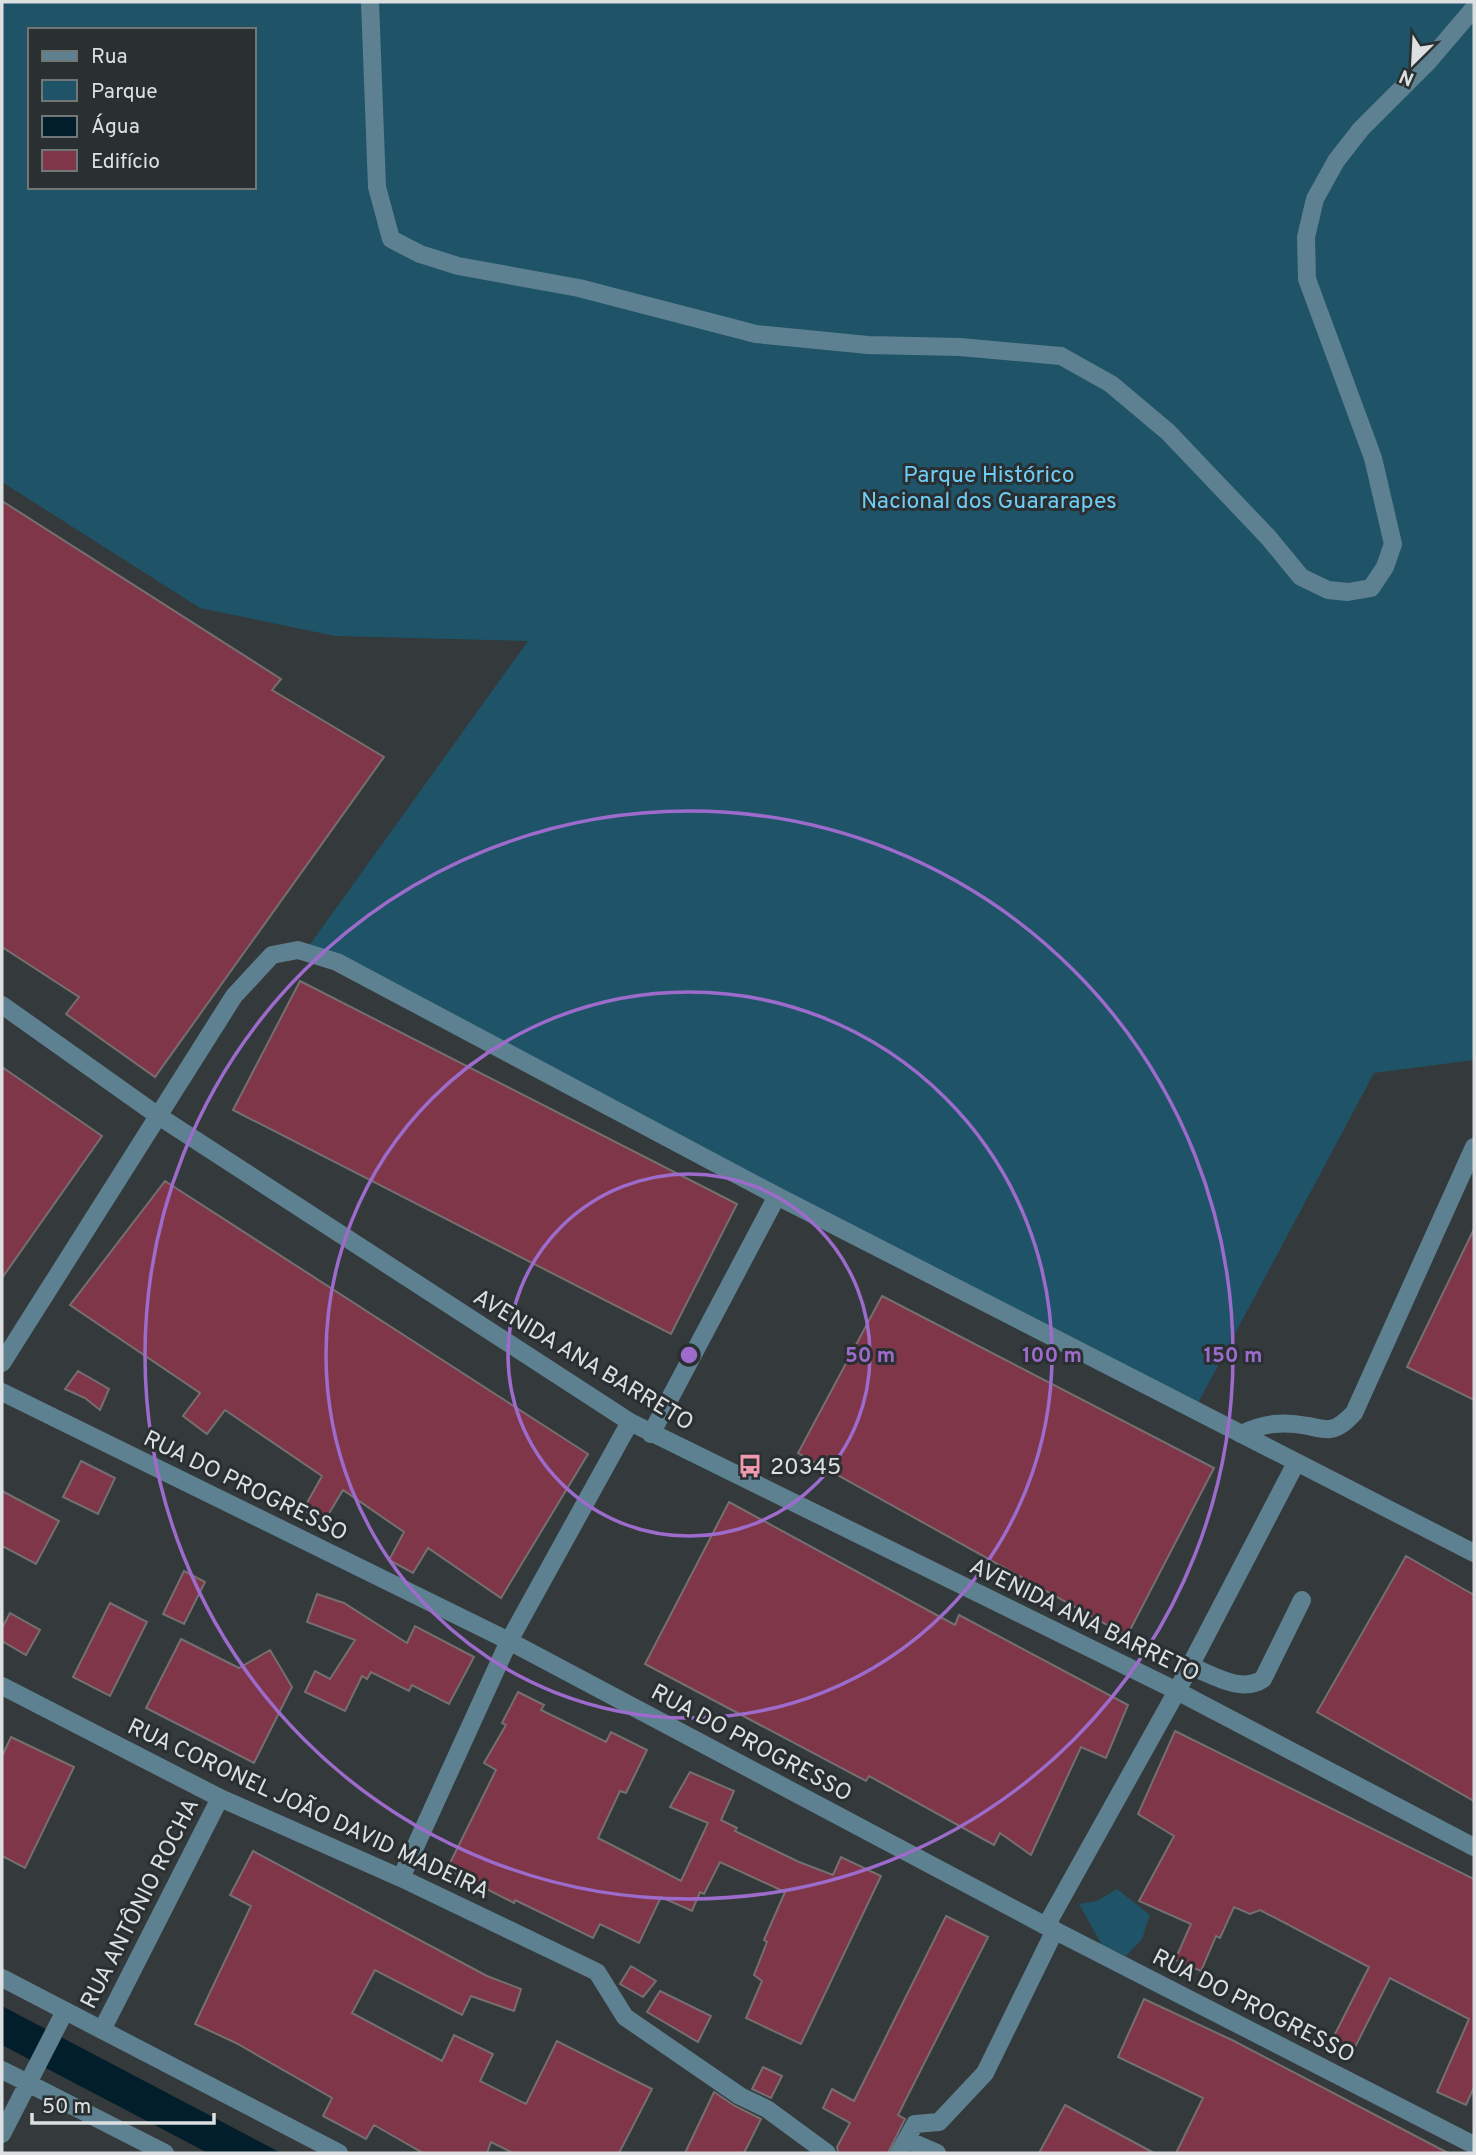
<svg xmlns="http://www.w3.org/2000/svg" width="1476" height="2155" font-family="Overpass,sans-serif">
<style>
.green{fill:#1f5367;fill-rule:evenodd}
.water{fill:#011e2a}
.building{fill:#7f3649;stroke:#756f70;stroke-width:2}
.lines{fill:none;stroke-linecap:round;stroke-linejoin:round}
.minor{stroke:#5e8191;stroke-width:18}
.ring{fill:none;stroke:#9d6bcb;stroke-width:3.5}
.labels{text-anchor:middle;stroke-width:6;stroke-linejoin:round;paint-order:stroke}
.park-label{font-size:23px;fill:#6dcdf5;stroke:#2a2f31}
.street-label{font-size:23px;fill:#dce0e1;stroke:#2a2f31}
.poi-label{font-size:23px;fill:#dce0e1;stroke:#2a2f31;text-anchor:start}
.centre{fill:#9d6bcb;stroke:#2a2f31;stroke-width:3.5}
.ring-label{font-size:21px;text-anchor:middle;font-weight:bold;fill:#9d6bcb;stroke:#2a2f31;stroke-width:6;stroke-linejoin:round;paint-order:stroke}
</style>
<rect width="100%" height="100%" fill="#34393b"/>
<path class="green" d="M2 2H1474V1060L1374 1073 1198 1403 306 950 528 641 335 636 200 608 2 482ZM30 30H254V187H30Z
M1117 1889 1150 1915 1142 1939 1126 1956 1102 1945 1079 1904 1097 1901Z"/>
<path class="water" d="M2 2006 281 2153H208L2 2045Z"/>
<path class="building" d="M2 501 281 679 272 690 384 757 155 1077 66 1014 79 997 2 947Z
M300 981 737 1204 671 1334 233 1110Z
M2 1067 102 1136 2 1278Z
M165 1181 588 1454 501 1598 428 1548 413 1573 389 1560 404 1532 343 1490 324 1522 303 1510 322 1476 225 1410 207 1434 183 1416 200 1393 70 1305Z
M1474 1229V1400L1407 1367Z
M882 1296 1214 1468 1127 1636 798 1453Z
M78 1371 109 1389 100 1410 85 1398 65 1389Z
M81 1461 115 1478 98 1514 63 1497Z
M2 1491 59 1521 36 1564 2 1546Z
M729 1502 955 1625 959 1615 1128 1705 1106 1758 1081 1747 1031 1855 1000 1833 994 1845 869 1776 866 1781 645 1664Z
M1406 1556 1474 1595V1801L1317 1712Z
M184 1571 205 1582 184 1624 163 1614Z
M317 1594 344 1603 407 1643 415 1626 474 1657 449 1704 412 1685 409 1691 371 1672 367 1679 362 1676 345 1711 305 1692 315 1671 330 1679 355 1640 307 1622Z
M110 1603 147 1622 110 1696 73 1677Z
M10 1613 40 1630 26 1655 2 1641V1628Z
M181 1639 239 1668 270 1650 292 1687 254 1763 146 1708Z
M518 1692 544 1705 541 1710 606 1742 611 1732 647 1750 626 1793 620 1791 598 1838 633 1856 681 1881 708 1823 670 1807 690 1772 734 1791 721 1820 737 1828 735 1831 799 1862 833 1875 841 1857 881 1876 801 2044 746 2018 762 1981 754 1975 767 1942 764 1940 785 1892 720 1862 704 1894 700 1892 692 1911 661 1897 639 1943 600 1924 593 1938 515 1900 514 1903 447 1869 496 1770 484 1763 506 1725 502 1723Z
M1175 1731 1474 1879V2087L1466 2105 1437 2092 1469 2019 1390 1978 1353 2051 1332 2040 1369 1967 1260 1910 1250 1914 1234 1907 1220 1938 1216 1936 1201 1971 1175 1960 1191 1924 1139 1901 1174 1836 1138 1814Z
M11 1737 74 1767 25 1868 2 1856V1756Z
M253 1851 487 1976 521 1989 514 2011 471 1996 462 2015 375 1970 352 2013 442 2061 454 2035 493 2054 480 2081 526 2104 557 2041 652 2089 619 2153H513L491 2142 487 2153H423L374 2125 366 2139 323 2116 332 2098 236 2043 195 2024 251 1906 230 1895Z
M946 1916 988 1937 898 2115 905 2119 888 2153H838L837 2147 850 2123 823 2108 832 2089 854 2101Z
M631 1966 656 1981 643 1997 620 1984Z
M660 1991 711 2016 698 2042 647 2012Z
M1144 1999 1232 2040 1448 2153H1176L1203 2098 1118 2057Z
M763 2067 782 2076 771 2098 752 2089Z
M714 2092 735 2106 761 2119 744 2153H685Z
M1065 2105 1154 2153H1039Z"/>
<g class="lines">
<path class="minor" d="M370 2 377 187 391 239 420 254 458 266 579 288 756 334 868 345 960 347 1061 356 1111 384 1168 432 1268 537 1301 577 1328 590 1348 592 1371 588 1385 567 1393 544 1373 458 1307 279 1306 237 1315 199 1336 161 1361 129 1428 62 1474 8
M2 1005 157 1115 630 1422 1177 1691 1474 1847
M2 1363 234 996 272 955 298 950 337 962 777 1196 1474 1553
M2 1392 509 1641 1046 1926 1474 2145
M651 1434 777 1196
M1241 1434C1264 1423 1283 1421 1308 1426 1314 1427 1324 1430 1330 1429 1340 1428 1347 1420 1354 1413L1474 1147
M1190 1666C1211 1674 1241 1694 1263 1679L1302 1600
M2 1686 220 1798 401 1878 597 1972 625 2017 740 2096 767 2109 827 2153
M401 1878 509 1641 630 1422
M1046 1926 1177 1691 1296 1463
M2 1978 339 2153
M102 2030 220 1798
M2 2070 165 2153
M2 2134 65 2011
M907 2140 937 2153
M899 2153 915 2124 939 2122 985 2073 1055 1930"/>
</g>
<g class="ring">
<circle cx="689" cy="1355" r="181"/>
<circle cx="689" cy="1355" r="363"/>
<circle cx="689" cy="1355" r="544"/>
</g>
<defs>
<g id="bus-bare" transform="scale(1.89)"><path d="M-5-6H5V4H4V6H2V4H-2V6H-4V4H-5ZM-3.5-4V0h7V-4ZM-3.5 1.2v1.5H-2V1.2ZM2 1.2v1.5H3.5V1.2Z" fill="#f29aad" stroke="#2a2f31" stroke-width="2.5" paint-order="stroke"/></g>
</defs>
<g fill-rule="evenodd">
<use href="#bus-bare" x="750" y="1466"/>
</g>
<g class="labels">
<g class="park-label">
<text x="989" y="482">Parque Histórico<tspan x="989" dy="26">Nacional dos Guararapes</tspan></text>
</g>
<g class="street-label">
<text transform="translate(584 1359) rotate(31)" y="8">AVENIDA ANA BARRETO</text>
<text transform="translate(246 1485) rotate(26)" y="8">RUA DO PROGRESSO</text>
<text transform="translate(1085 1619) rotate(26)" y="8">AVENIDA ANA BARRETO</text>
<text transform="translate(752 1742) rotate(28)" y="8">RUA DO PROGRESSO</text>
<text transform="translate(309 1808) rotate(25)" y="8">RUA CORONEL JOÃO DAVID MADEIRA</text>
<text transform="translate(139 1903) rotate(-63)" y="8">RUA ANTÔNIO ROCHA</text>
<text transform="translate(1254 2005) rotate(27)" y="8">RUA DO PROGRESSO</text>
</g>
<g class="poi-label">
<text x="770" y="1474">20345</text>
</g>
</g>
<circle cx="689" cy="1355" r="10" class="centre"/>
<g class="ring-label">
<text x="870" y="1362">50 m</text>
<text x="1052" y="1362">100 m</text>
<text x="1233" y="1362">150 m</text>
</g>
<rect width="1476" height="2155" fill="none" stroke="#dce0e1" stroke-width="7"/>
<rect x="28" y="28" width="228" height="161" fill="#2a2f31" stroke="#717677" stroke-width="2"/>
<rect x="42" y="51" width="35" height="10" fill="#5e8191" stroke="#717677" stroke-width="2"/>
<text x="91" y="63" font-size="21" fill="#dce0e1">Rua</text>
<rect x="42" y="80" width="35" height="21" fill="#1f5367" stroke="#717677" stroke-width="2"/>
<text x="91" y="98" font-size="21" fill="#dce0e1">Parque</text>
<rect x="42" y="116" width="35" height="21" fill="#011e2a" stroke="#717677" stroke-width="2"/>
<text x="91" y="133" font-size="21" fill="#dce0e1">Água</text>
<rect x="42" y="150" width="35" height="21" fill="#7f3649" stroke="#717677" stroke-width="2"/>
<text x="91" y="168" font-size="21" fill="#dce0e1">Edifício</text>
<g transform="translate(1413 63) rotate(204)" stroke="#2a2f31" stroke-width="5" paint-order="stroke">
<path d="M0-5L12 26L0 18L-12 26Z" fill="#dce0e1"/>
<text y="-10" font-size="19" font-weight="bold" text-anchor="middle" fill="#dce0e1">N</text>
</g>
<path d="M32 2113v10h182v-10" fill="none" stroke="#dce0e1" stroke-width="3.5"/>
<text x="42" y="2113" font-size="21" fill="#dce0e1" stroke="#2a2f31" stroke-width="5" paint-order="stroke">50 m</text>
</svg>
